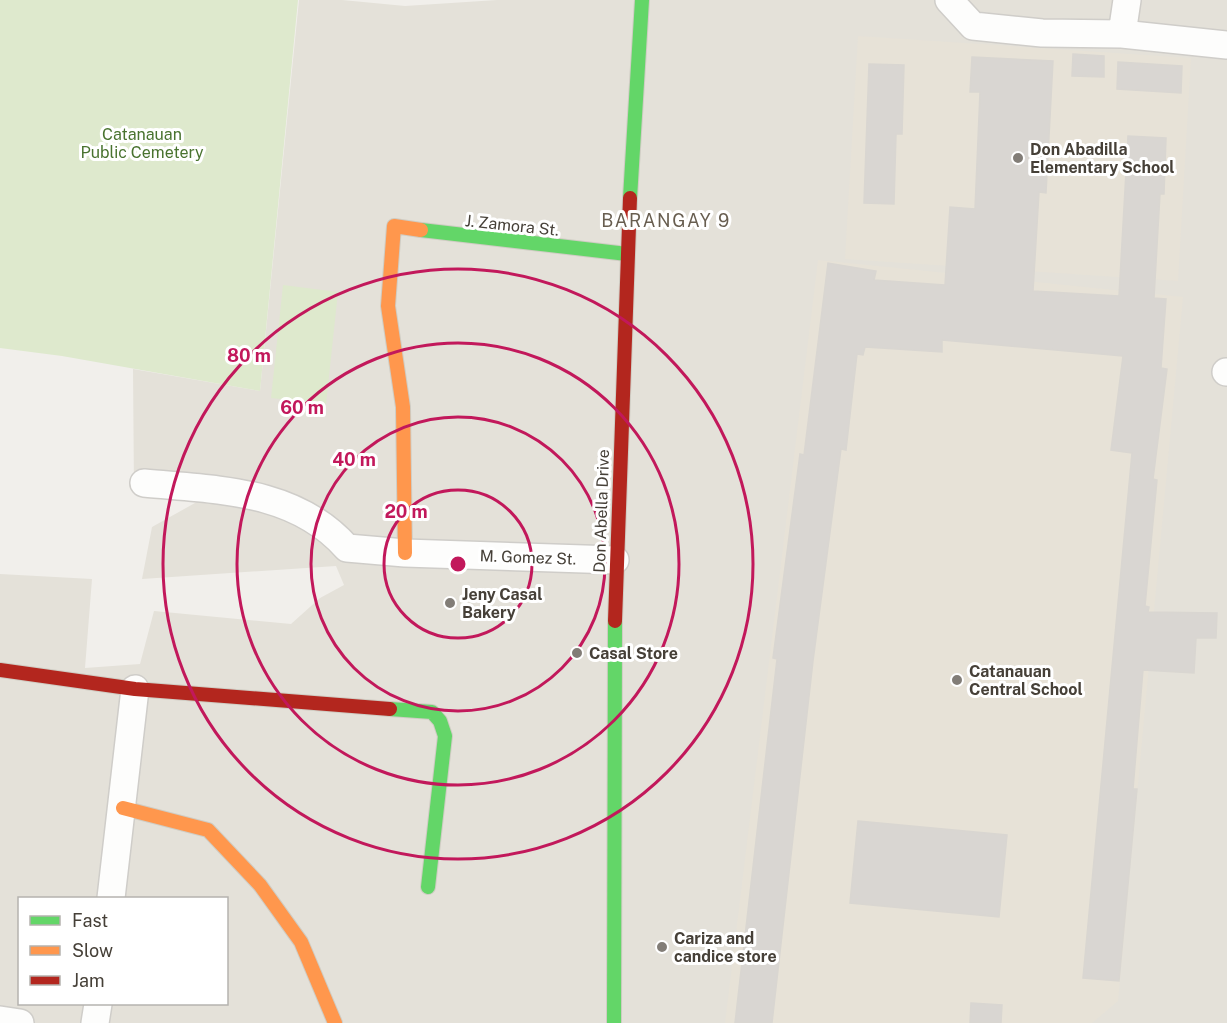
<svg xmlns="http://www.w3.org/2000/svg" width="1227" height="1023" font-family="'Public Sans',sans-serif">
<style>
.residential{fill:#e4e1d9;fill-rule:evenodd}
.education{fill:#e7e2d7}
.green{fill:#dee9cd}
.building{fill:#d9d6d2;stroke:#d9d6d1;stroke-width:1.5}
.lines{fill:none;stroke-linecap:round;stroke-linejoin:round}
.street-casing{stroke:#cfcdc9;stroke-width:30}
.fast-casing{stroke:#cfccc3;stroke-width:16}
.slow-casing{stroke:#cfccc3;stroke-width:16}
.jam-casing{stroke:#cfccc3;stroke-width:16}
.street{stroke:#fdfdfc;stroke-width:27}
.fast{stroke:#63d668;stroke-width:14}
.slow{stroke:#ff974d;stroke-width:14}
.jam{stroke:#b3261e;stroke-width:14}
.ring{fill:none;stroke:#c2185b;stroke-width:3}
.poi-dot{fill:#827d77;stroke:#fff;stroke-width:2}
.labels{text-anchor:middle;stroke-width:6;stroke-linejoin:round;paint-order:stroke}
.park-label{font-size:16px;fill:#49732f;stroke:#fff}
.poi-label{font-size:16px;font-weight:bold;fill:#464038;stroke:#fff;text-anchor:start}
.street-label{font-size:16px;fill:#464038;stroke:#fff}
.neighbourhood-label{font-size:18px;letter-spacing:1.5px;fill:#685e50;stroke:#fff}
.centre{fill:#c2185b;stroke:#fff;stroke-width:3}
.ring-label{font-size:18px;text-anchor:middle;font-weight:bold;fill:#c2185b;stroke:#fff;stroke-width:6;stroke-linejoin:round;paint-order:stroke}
</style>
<rect width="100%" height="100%" fill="#f1efeb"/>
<path class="residential" d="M299 0H342L405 6 497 0H1227V1023H0V574L92 579 85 668 140 664 154 611 291 624 320 598 344 585 336 566 142 579 152 527 211 494 134 491 133 369 260 391ZM20 898H226V1004H20Z"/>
<path class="education" d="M858 36 1191 58 1178 281 845 259Z
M818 260 1183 297 1118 1001 1092 1023H725Z"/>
<path class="green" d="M0 0H298L260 391 62 356 0 348Z
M283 285 338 292 326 404 271 398Z"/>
<path class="building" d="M1073 54 1104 56V77L1072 76Z
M972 57 1053 61 1046 193 1039 192 1033 291 1119 296 1128 136 1166 138 1164 194H1160L1154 298 1166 299 1161 368 1167 369 1153 479 1157 480 1145 606 1149 607 1148 612 1217 613 1216 638H1196L1194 673 1143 670 1133 789H1137L1119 981 1083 978 1132 453 1111 450 1123 356 942 340V352L865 347 863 355 857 354 846 450 841 449 813 661 772 1023H735L777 659 773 658 800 454 804 455 828 263 876 271 874 280 945 285 950 207 975 209 980 92H970Z
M1118 62 1182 66 1181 93 1117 89Z
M869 64 904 65 902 134H896L894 204 864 203Z
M858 821 1007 835 999 917 850 903Z
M971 1003 1002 1005 1001 1023H970Z"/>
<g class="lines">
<g class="street-casing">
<path id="street" d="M949 0 973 26 1042 33 1122 34 1227 45
M1122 34 1127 0
M1226 372H1227
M144 483C217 490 295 489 347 548L405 553 615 560
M111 898 135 689
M0 1020 20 1023
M95 1023 98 1004"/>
</g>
<g class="fast-casing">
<path id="fast" d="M630 198 642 0
M421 230 627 254
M390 709 432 712 440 721 445 736 428 887
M614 1023 615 621"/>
</g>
<g class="slow-casing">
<path id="slow" d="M405 553 403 407 388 306 394 226 421 230
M123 808 208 830 260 885 301 942 335 1023"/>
</g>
<g class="jam-casing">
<path id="jam" d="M615 621 630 198
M0 670 135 689 390 709"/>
</g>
<use href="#street" class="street"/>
<use href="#fast" class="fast"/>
<use href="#slow" class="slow"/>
<use href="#jam" class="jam"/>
</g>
<g class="ring">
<circle cx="458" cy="564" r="74"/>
<circle cx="458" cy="564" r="147"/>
<circle cx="458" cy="564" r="221"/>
<circle cx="458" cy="564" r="295"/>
</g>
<g class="poi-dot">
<circle cx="1018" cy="158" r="6"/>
<circle cx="450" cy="603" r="6"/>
<circle cx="577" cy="653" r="6"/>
<circle cx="957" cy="680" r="6"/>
<circle cx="662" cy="947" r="6"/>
</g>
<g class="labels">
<g class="park-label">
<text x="142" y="140">Catanauan<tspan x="142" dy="18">Public Cemetery</tspan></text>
</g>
<g class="poi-label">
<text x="1030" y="155">Don Abadilla<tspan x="1030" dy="18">Elementary School</tspan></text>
<text x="462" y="600">Jeny Casal<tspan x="462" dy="18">Bakery</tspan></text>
<text x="589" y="659">Casal Store</text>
<text x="969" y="677">Catanauan<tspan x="969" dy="18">Central School</tspan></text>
<text x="674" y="944">Cariza and<tspan x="674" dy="18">candice store</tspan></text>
</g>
<g class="street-label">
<text transform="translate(512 225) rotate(6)" y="6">J. Zamora St.</text>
<text transform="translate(601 511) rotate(-88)" y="6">Don Abella Drive</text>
<text transform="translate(528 557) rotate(2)" y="6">M. Gomez St.</text>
</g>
<g class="neighbourhood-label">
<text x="666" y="227">BARANGAY 9</text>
</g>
</g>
<circle cx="458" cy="564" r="9" class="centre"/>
<g class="ring-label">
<text x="249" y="362">80 m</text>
<text x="302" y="414">60 m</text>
<text x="354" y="466">40 m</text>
<text x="406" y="518">20 m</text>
</g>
<rect x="18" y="897" width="210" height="108" fill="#ffffff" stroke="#b5b3af" stroke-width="1.5"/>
<rect x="30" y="916" width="30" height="9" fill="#63d668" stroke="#b5b3af" stroke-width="1.5"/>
<text x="72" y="927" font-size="18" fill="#464038">Fast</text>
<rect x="30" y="946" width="30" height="9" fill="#ff974d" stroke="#b5b3af" stroke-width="1.5"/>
<text x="72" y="957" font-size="18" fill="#464038">Slow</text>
<rect x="30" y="976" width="30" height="9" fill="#b3261e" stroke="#b5b3af" stroke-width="1.5"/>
<text x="72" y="987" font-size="18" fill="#464038">Jam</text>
</svg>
